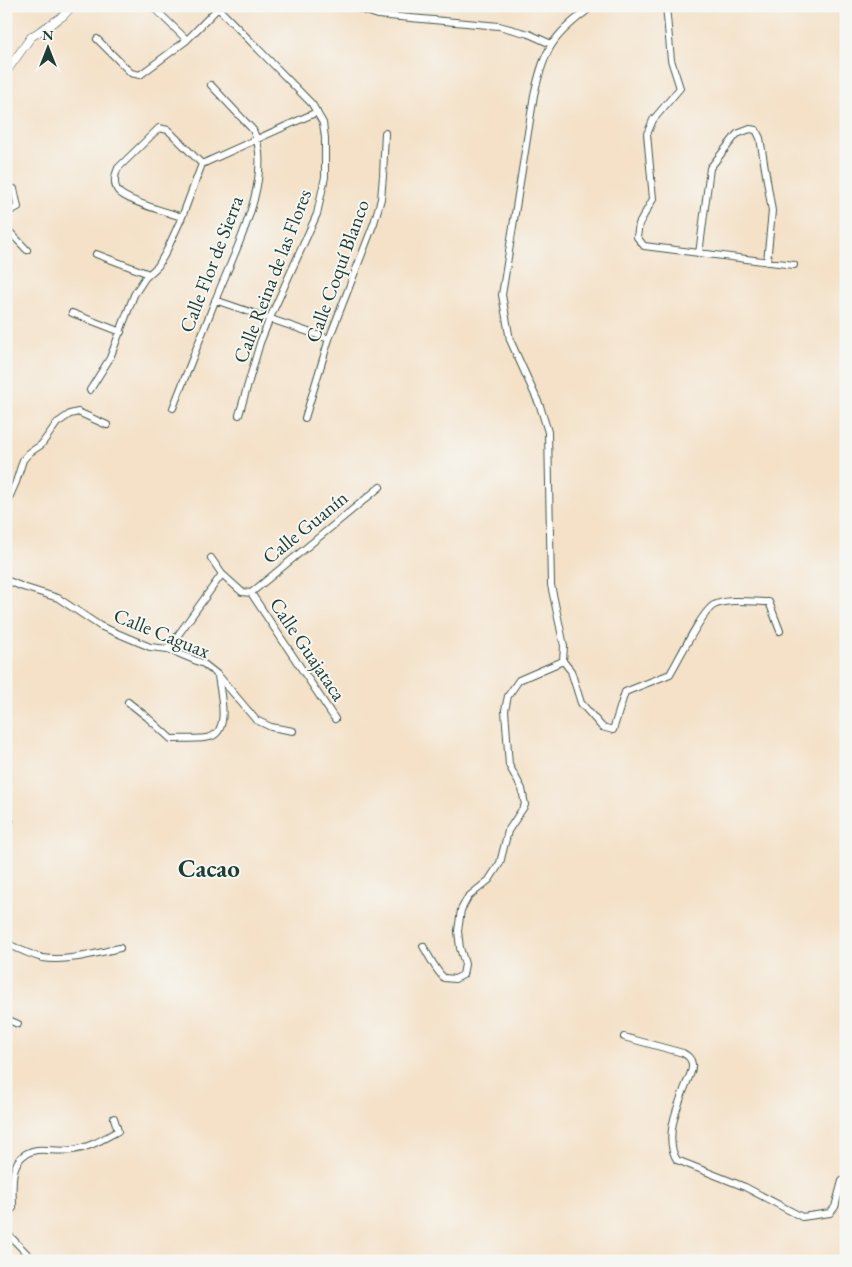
<svg xmlns="http://www.w3.org/2000/svg" width="852" height="1267" font-family="'EB Garamond',serif">
<style>
.lines{fill:none;stroke-linecap:round;stroke-linejoin:round}
.minor-casing{stroke:#3f564a;stroke-width:8}
.tertiary-casing{stroke:#3f564a;stroke-width:9}
.minor{stroke:#fff;stroke-width:6}
.tertiary{stroke:#fff;stroke-width:8}
.labels{text-anchor:middle;stroke-width:4;stroke-linejoin:round;paint-order:stroke}
.street-label{font-size:20px;fill:#1f3d34;stroke:#f6f6f2}
.district-label{font-size:25px;font-weight:bold;fill:#1f3d34;stroke:#f6f6f2}
</style>
<rect width="100%" height="100%" fill="#f6f6f2"/>
<filter id="ink" filterUnits="userSpaceOnUse"><feTurbulence type="fractalNoise" baseFrequency=".02" numOctaves="2"/><feDisplacementMap in="SourceGraphic" scale="10" xChannelSelector="R" yChannelSelector="G"/><feConvolveMatrix kernelMatrix="1 2 1 2 8 2 1 2 1" color-interpolation-filters="sRGB"/></filter>
<filter id="wash" filterUnits="userSpaceOnUse"><feTurbulence type="fractalNoise" baseFrequency=".0096" numOctaves="4" result="noise"/><feDisplacementMap in="SourceGraphic" scale="20" xChannelSelector="R" yChannelSelector="G"/><feGaussianBlur stdDeviation="1.12" result="paint"/><feColorMatrix in="noise" values="0 0 0 0 0 0 0 0 0 0 0 0 0 0 0 0 0 1.4 0 .05"/><feComposite in="paint" operator="in"/></filter>
<g filter="url(#wash)">
<rect width="100%" height="100%" fill="#f4e1c8"/>
</g>
<g filter="url(#ink)">
<g class="lines">
<g class="minor-casing">
<path id="minor" d="M152 6 187 40
M351 6 378 15 499 26 529 34 551 44
M593 6C553 35 545 47 534 95L502 295 510 340 540 406 548 432 551 585 564 646 563 661 571 671 581 703 602 727 613 730 625 692 670 674C678 661 702 611 714 605 728 598 754 602 769 602L780 631
M666 6 671 60 680 88 653 120 647 134 653 199 639 224 637 237 644 246 794 265
M218 8 312 104 323 123 325 138V177L317 214 270 318 260 343 239 415
M97 39 131 73 140 75 187 40 220 6
M6 213 18 207 14 189
M182 217C167 212 132 203 120 193 113 187 114 176 118 168L159 128 168 130 202 164
M6 228 27 250
M96 254 149 274
M699 254 710 168 737 134 750 129 756 130 760 138 772 211 767 262
M215 300 329 339
M72 313 121 332
M90 390 110 358 134 295 145 278 158 266 166 252 182 217 202 164 317 112
M173 408C187 372 201 336 215 301 232 257 276 176 253 130L211 85
M305 418 329 339 374 223 381 199 383 176 385 133
M6 505 16 482 23 460 29 453 41 445 57 423 70 414 78 412 107 425
M211 558 222 574 242 592 251 593 335 719
M6 580 23 587 58 598 100 626 150 647 168 649 204 664 218 675 256 720 271 727 293 731
M251 593 380 487
M168 649 222 574
M128 702 147 717 171 739C182 738 200 740 210 737 231 731 220 692 218 676
M6 818 10 821
M6 943C18 949 30 955 43 958 68 962 96 953 120 948
M423 946C429 956 436 971 444 978L455 979 463 975 465 964 460 948 458 931 461 910 468 897 489 880 500 863 508 831 525 805 522 789 509 765 505 710 508 696 519 680 563 661
M6 1019 18 1024
M624 1037 683 1053C688 1056 691 1058 692 1064 693 1070 689 1077 687 1082 678 1105 663 1138 677 1160L745 1187 802 1217 830 1213 835 1207 842 1181H846
M6 1215 13 1208C13 1186 7 1155 37 1150 48 1149 60 1152 72 1150 89 1148 103 1139 118 1131L114 1118
M6 1232 34 1261"/>
</g>
<g class="tertiary-casing">
<path id="tertiary" d="M6 72 31 37 63 16 72 6"/>
</g>
<use href="#minor" class="minor"/>
<use href="#tertiary" class="tertiary"/>
</g>
</g>
<g class="labels">
<g class="street-label">
<text transform="translate(211 264) rotate(-69)" y="7">Calle Flor de Sierra</text>
<text transform="translate(337 271) rotate(-70)" y="7">Calle Coquí Blanco</text>
<text transform="translate(272 276) rotate(-69)" y="7">Calle Reina de las Flores</text>
<text transform="translate(305 527) rotate(-39)" y="7">Calle Guanín</text>
<text transform="translate(162 633) rotate(22)" y="7">Calle Caguax</text>
<text transform="translate(308 649) rotate(56)" y="7">Calle Guajataca</text>
</g>
<g class="district-label">
<text x="209" y="877">Cacao</text>
</g>
</g>
<rect width="852" height="1267" fill="none" stroke="#f6f6f2" stroke-width="25"/>
<g transform="translate(48 48)" stroke="#f6f6f2" stroke-width="4" paint-order="stroke">
<path d="M0-4L9 19L0 12L-9 19Z" fill="#1f3d34"/>
<text y="-8" font-size="14" font-weight="bold" text-anchor="middle" fill="#1f3d34">N</text>
</g>
</svg>
